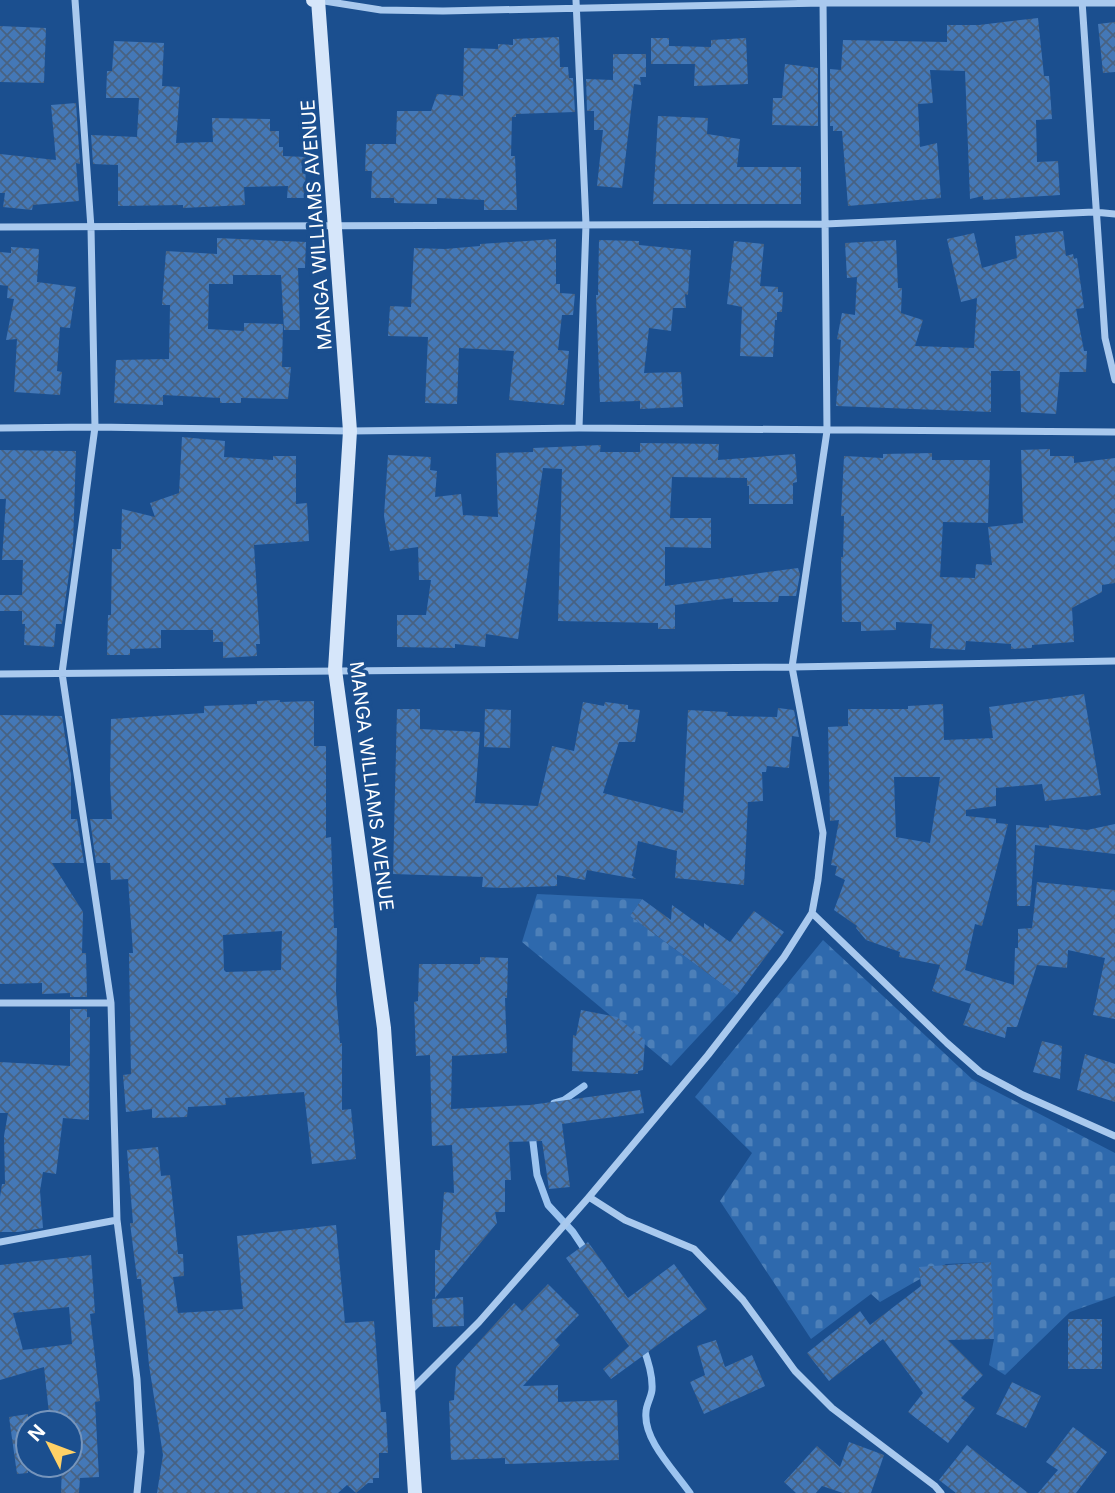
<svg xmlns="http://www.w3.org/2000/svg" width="1115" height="1493" font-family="Inter,sans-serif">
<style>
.cemetery{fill:url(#cemetery-stones)}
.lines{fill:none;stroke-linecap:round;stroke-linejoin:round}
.stream{stroke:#9cc4f0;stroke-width:7}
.building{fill:url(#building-cross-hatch);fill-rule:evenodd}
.minor{stroke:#a9c9ee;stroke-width:7}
.secondary{stroke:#d6e6fa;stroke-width:14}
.labels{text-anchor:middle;stroke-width:7;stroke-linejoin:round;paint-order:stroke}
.street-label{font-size:19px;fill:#fff;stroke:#1b4f8f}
</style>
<defs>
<pattern id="cemetery-stones" width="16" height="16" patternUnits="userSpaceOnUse" patternTransform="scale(1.75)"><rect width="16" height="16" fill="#2e69ad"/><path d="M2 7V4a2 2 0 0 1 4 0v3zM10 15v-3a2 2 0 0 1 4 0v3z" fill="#4d80b9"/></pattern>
<pattern id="building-cross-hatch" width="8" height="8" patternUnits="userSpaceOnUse" patternTransform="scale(1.75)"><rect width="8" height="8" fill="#4478b7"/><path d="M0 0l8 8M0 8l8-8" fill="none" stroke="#486282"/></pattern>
</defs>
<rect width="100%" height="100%" fill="#1b4f8f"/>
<path class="cemetery" d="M537 894 642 899 630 916 737 995 671 1066 522 942Z
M823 940 972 1079 1115 1153V1296L1070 1312 1005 1375 989 1365 994 1339 990 1262 946 1264 880 1302 871 1294 811 1339 720 1201 752 1153 695 1097Z"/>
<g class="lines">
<path class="stream" d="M554 1103 564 1100 584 1086
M532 1134 537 1175 548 1205 573 1232 587 1253
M643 1347C648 1360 653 1376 652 1390 651 1398 646 1405 646 1412 643 1440 675 1471 690 1493"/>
</g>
<path class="building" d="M1038 18 1044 76H1049L1052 119 1036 120 1037 162 1058 161 1060 195 983 200V196L970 199 965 71 930 70 933 103 918 104 920 147 937 143 941 198 848 206 842 131H833V126H830V69L841 70 843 40 947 42V25H979Z
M1115 22V72L1103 73 1098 24Z
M0 26 46 28 44 83 0 82Z
M559 37 560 67H568L569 78H573L575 112 516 114V117H512L511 156H515L517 210H484V200L437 198V204L394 203V198H371L372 171H365L366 144H396L397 111H431L437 94 463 96 464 48 498 49V44L513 45V39Z
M651 38H669V46L711 47V40L746 38 748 84 694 86 695 64H651Z
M114 41 164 43 162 86 180 87 176 143 213 142 212 118 270 119V131H279V147H283V156L306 157 305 198H287L288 186 244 187 245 205 183 208V205L118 206V165L93 164 91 135 137 137 139 98H106L107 71H112Z
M613 54H646V77H640L641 85 634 84 622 188 597 186 603 130H594V111H587L586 79 613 80Z
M785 64 818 68V126L772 125 773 98H782Z
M76 103 80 164 76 163 79 201 33 205 32 210 3 207 5 193H0V154L56 160 51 105Z
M658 116 708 118 707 134 740 139 737 167H801V204H653Z
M1063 231 1066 256 1073 254 1074 259 1077 258 1084 308 1076 309 1084 351H1087L1086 372H1060L1056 414 1021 412 1020 371H991V412L836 406 841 340 837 339 842 313 855 315 857 277 847 278 845 243 896 240 898 288H902L901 313 923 320 915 346 974 348 977 298 961 302 947 239 974 233 982 268 1017 258 1015 236Z
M217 238 306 242 305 268H298L300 330H284L281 275H233V284H209L208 329 244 331V323L283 324 282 367H291L288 399 241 398V403H220V398L163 395V405L114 403 116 360 169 359 170 305H162L166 251 217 254Z
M556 239V284H560V293L575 294 573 315H562L558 350 569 351 564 405 509 400 514 351 459 348 457 404 425 403 428 337 388 336 390 306 411 307 414 248 445 249 480 246V244Z
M599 240 639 241V245L691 250 688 295 685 294 686 308H673L671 331 649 328 644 373 681 372 683 407 640 409V401L600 402 596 295H598Z
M734 241 764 244 760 286 778 287V292H783L782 312H777V320H775L773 357 740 356 742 307 727 304Z
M11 247 39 249 37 282 76 287 70 328 60 327 57 371 62 372 60 395 14 392 17 339 6 340 14 299 7 298 8 286 0 285V252L11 253Z
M182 437 225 441 224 457 273 460V456H296V504L307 503 309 541 254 545 260 644H256L257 656 223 658V642H213V630H161V648L130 649V655H107L108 615H111L112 549H121L122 509 155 517 150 503 179 493Z
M640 443 719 444 718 460 795 454 797 482 793 483V504H749V486H747V478L672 477 670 518H711V548L665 547V586L798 568 800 574 796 596H779L778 602H733V598L675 605V629H658V623L558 621 562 469 543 468 518 639 486 634 485 647 455 644V648L397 647V615H426L431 580H419L418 547 390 551 384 516 388 455 431 457 430 470 437 471 435 497 461 494 463 515 498 517 496 453 533 452V448L601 445 600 452H640Z
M1050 449V456H1074V463L1115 458V583L1102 585V592L1072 608 1074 642 1032 645V648L1011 649V644L966 641 965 650 930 648 932 624 896 622V630L861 631V622H842L841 557H843L844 516H841L844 456 883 458V454L932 453V460H990L988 523 943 522 940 577 975 578 976 564 992 565 988 527 1023 523 1021 450Z
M0 450 76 451 73 545 62 624H56L54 647 24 645 25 624H22V611H0V595H22L23 560H2L6 499H0Z
M1084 694 1101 795 1045 801 1042 784 996 788V806L966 810V816L996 819V823L1008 824 982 926 975 924 965 970 1014 985 1015 948H1018V929L1032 928 1037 882 1115 890V1019L1093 1015 1105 958 1068 950 1067 968 1037 965 1017 1027H1007L1005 1038 963 1025 971 1004 932 991 940 965 899 957 900 952 866 940 856 928 857 926 834 910 845 880 835 875 837 866 831 865 839 820 830 821 828 727 848 726V709H908V706L943 704 944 740 993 738 989 707ZM894 777H940L930 843 896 837Z
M280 700V702L314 701V746H326V838L331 837 334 928H337L336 991 340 1043H342V1110L351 1109 356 1159 312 1164 304 1092 225 1098 226 1105 188 1107 187 1117 152 1118V1109L126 1112 123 1075 131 1074 129 953H133L128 879 111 880 110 863H96L90 819H112L110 781 111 719 204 713V706L257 704V701ZM282 931 281 970 226 972 224 970 223 935Z
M583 702 604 706 605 702 628 705V709L640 710 635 742H619L603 793 683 813 688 710 728 712 727 716 777 717 778 708 794 710 799 737 792 736 789 768 767 766 766 772H762L763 801 748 802 744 885 675 878 677 851 638 841 632 875 630 874 636 879 587 870 585 880 557 875V886L501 888 482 887 483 877 393 874 397 709H420V729L480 732 475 803 538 806 552 746 574 751Z
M485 709 511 710 510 748 484 747Z
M0 715 62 716 71 775V819H77L84 863H52L83 912 82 953H86L87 997H70V993L42 994V983L0 984Z
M1115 824V854L1035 845 1030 906H1017L1016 825 1049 828V825L1087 830Z
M642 899 671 920 672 905 704 928V923L730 942 754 911 784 932 737 995 630 916Z
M480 957 508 958 507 998H505L507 1053 452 1056 451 1109 530 1105 640 1090 644 1113 562 1124 570 1187 549 1189 542 1141 509 1142 511 1180H505V1212H495L497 1223 435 1298V1250H440L444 1192 454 1193 452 1145 432 1146 430 1055 416 1056 414 1002 418 1001 419 964H480Z
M70 1009H87V1017H90L89 1120 63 1118 56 1174 43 1172 40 1191 43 1228 18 1232H0V1197L2 1184H5L4 1136 8 1113H0V1062L70 1066Z
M581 1010 617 1017 645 1040 643 1070 638 1071V1074L572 1071 573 1035 576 1036Z
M1042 1041 1062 1046 1060 1079 1033 1072Z
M1085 1054 1115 1064V1102L1077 1090Z
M158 1147 161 1176 170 1175 178 1254H183L184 1276 173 1277 178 1313 243 1309 237 1236 336 1225 345 1323 374 1321 381 1412H386L388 1453H379V1478H373V1483H368L356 1493 347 1485 338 1493H157L163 1455 149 1365 141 1279H137L130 1223H133L127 1150Z
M588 1242 628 1298 674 1264 707 1309 611 1379 603 1369 629 1346 566 1258Z
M91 1255 95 1313 90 1314 100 1401 95 1402 99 1477 80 1478 79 1493H61L62 1465H70V1423H50L44 1367 0 1380V1265ZM69 1307 72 1344 23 1350 13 1313Z
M991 1262 994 1339 948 1340 983 1375 961 1398 975 1408 948 1443 908 1412 923 1393 883 1339 829 1381 807 1353 860 1311 870 1325 921 1286 919 1267Z
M548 1284 579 1315 555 1340 560 1345 523 1386 558 1385V1402L617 1400 619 1460 505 1464V1458L451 1460 449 1401 454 1400 456 1367 514 1303 522 1311Z
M463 1297 464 1326 433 1327 432 1299Z
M1068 1319H1102V1369H1068Z
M716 1340 725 1367 752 1355 765 1386 704 1414 690 1382 705 1375 697 1346Z
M1012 1382 1041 1396 1026 1428 996 1414Z
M28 1414V1473L17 1474 9 1417Z
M1073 1427 1107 1452 1076 1493H1038L1058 1470 1046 1462Z
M849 1442 884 1455 871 1493H843L822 1486 816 1493H796L784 1482 817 1446 840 1467Z
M967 1445 1028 1493H956L939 1480Z"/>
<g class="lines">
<path class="minor" d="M75 0 91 228 95 427 62 673 111 1003 117 1220 137 1379 141 1452 137 1493
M318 0 381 10 443 11 823 3H1115
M576 0 586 224 579 428
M1082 1 1105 338 1115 380
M0 227 825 224 1094 212 1115 214
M0 428 95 427 350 431 579 428 1115 432
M0 674 792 667 1115 661
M812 913 947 1043 980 1072 1023 1095 1115 1136
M0 1003H111
M589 1197 625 1220 694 1249 743 1300 795 1371 832 1408 935 1486 941 1493
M0 1242 117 1220
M409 1392 479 1322 589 1197 708 1055 784 957 812 913 818 880 823 833 792 667 827 431 823 0"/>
<path class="secondary" d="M313 0H318L350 431 335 670 384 1028 415 1493"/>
</g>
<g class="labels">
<g class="street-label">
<text transform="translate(316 225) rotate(-94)" y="7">MANGA WILLIAMS AVENUE</text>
<text transform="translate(372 786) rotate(83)" y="7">MANGA WILLIAMS AVENUE</text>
</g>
</g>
<g transform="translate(49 1444) rotate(312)"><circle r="33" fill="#1b4f8f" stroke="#7695bc" stroke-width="2"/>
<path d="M0-5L12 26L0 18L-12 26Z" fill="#ffd166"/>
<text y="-10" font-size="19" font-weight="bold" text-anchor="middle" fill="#ffffff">N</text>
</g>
</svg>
